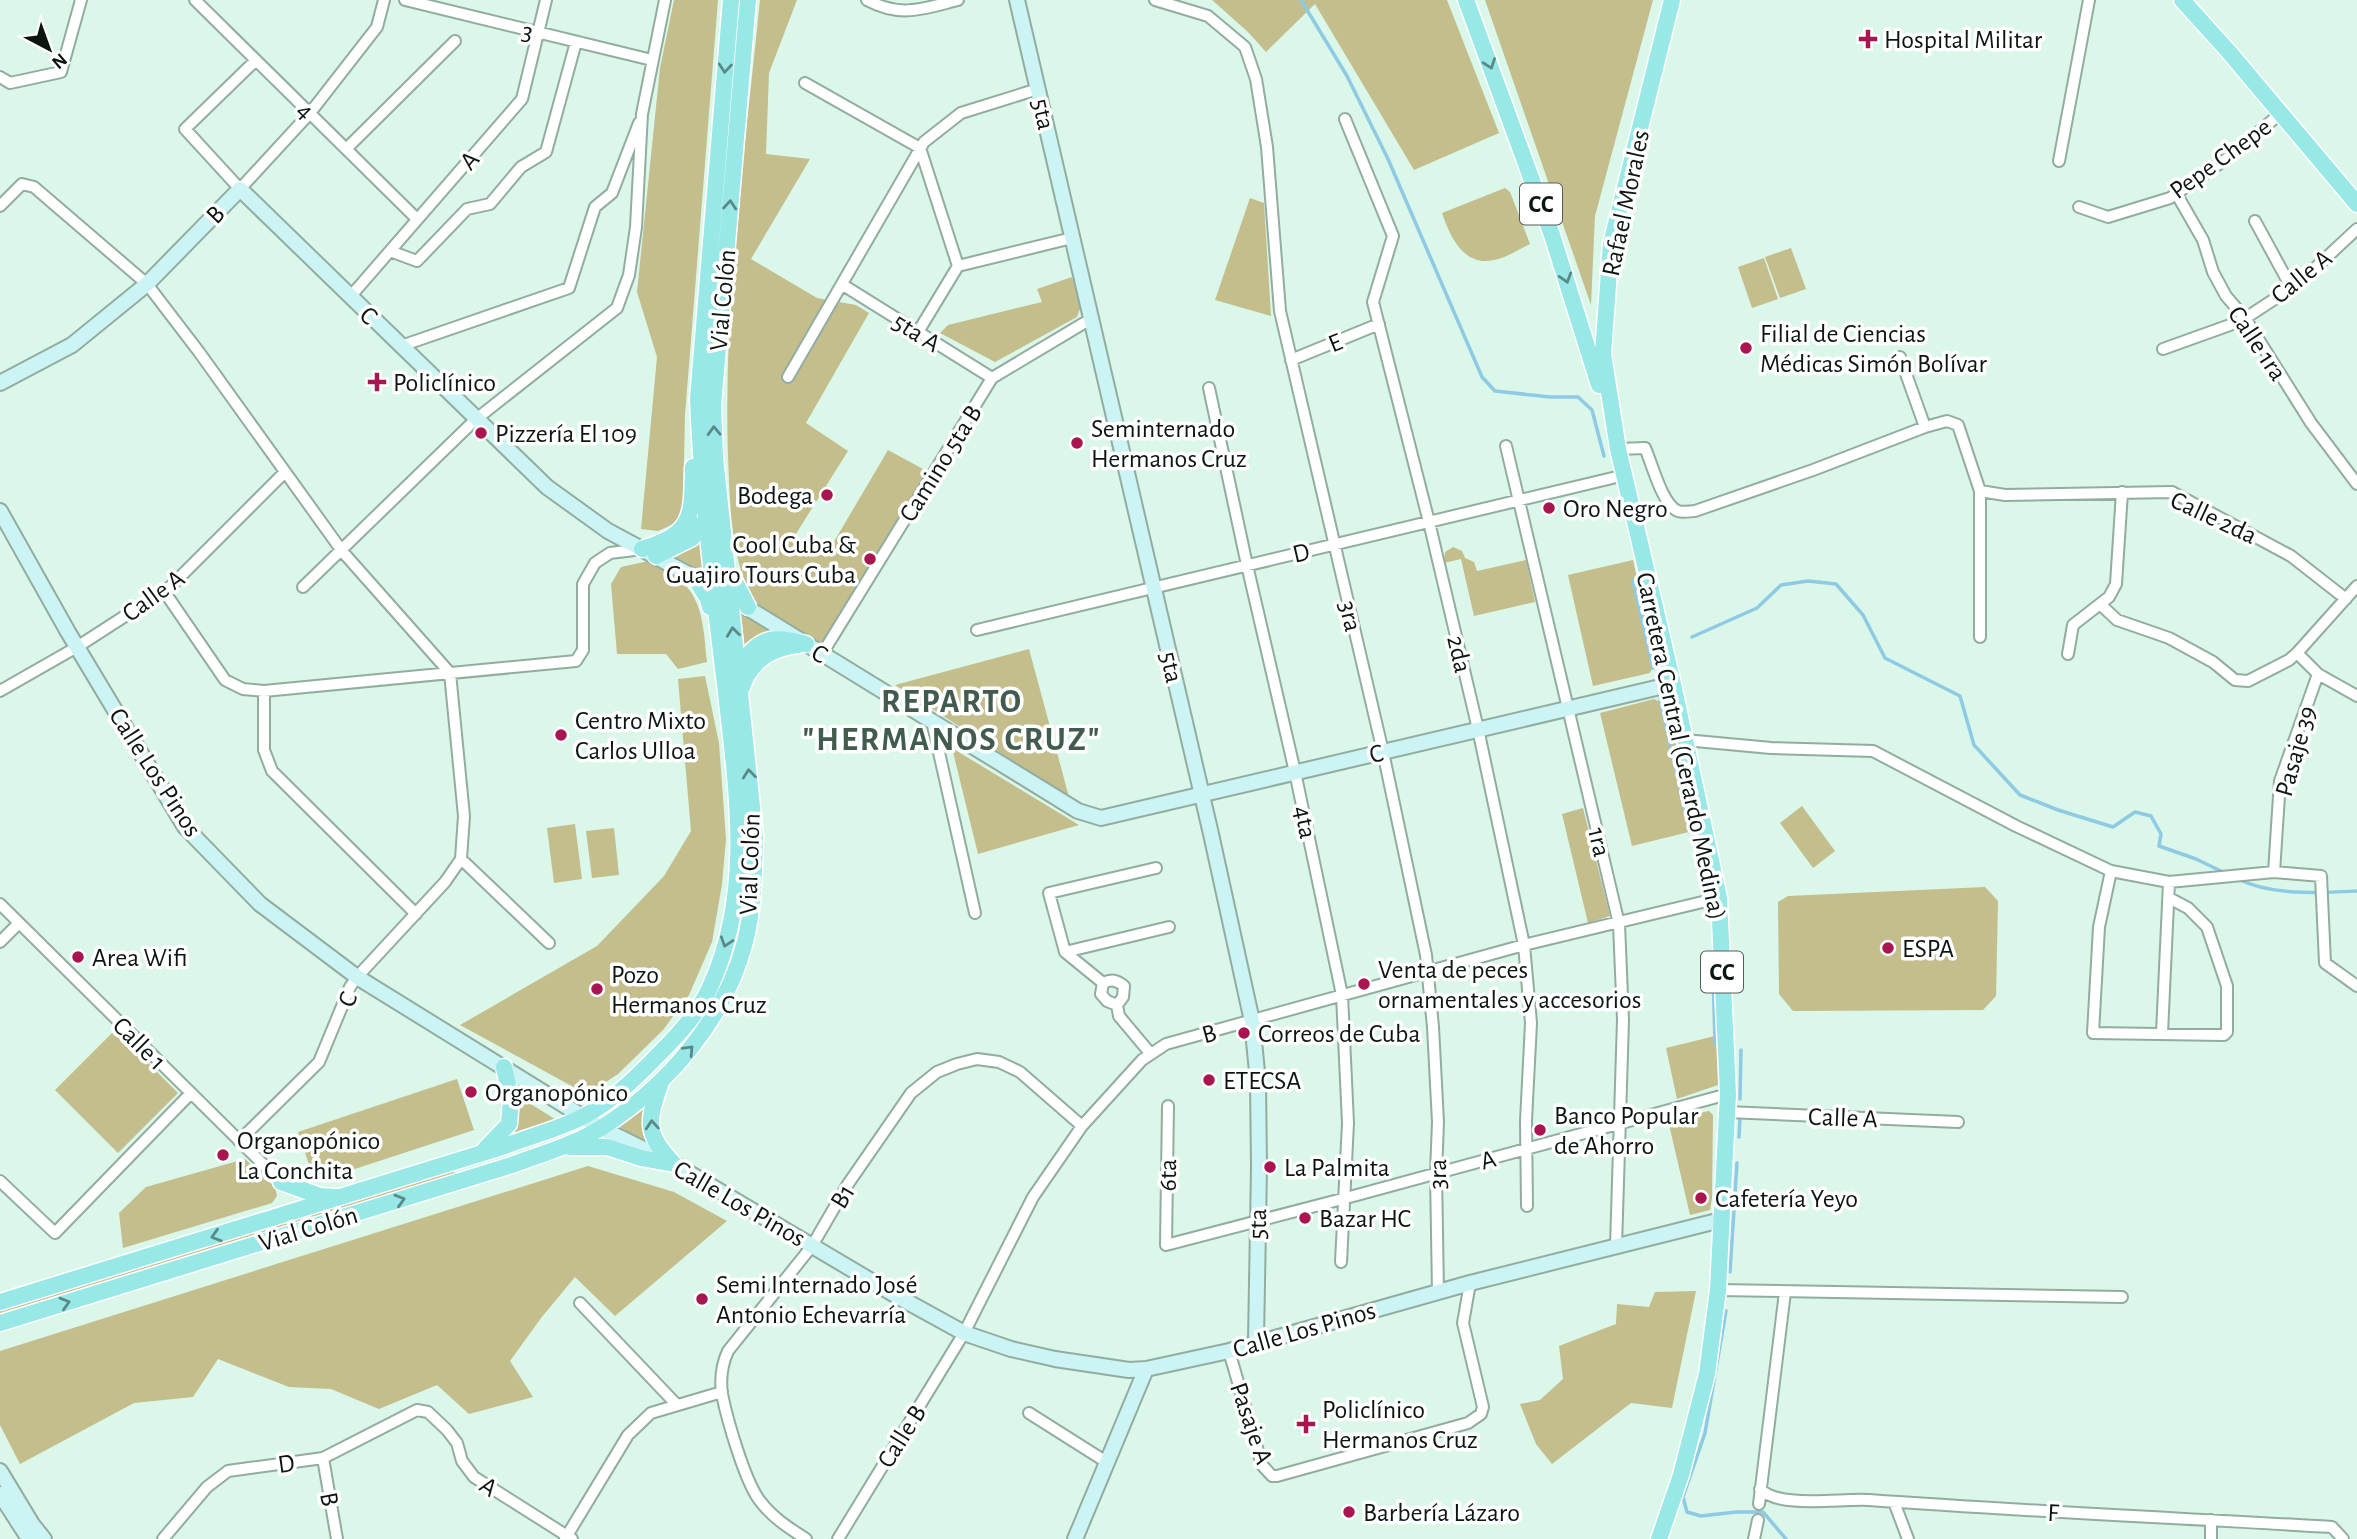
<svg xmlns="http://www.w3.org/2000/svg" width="2357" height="1539" font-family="'Alegreya Sans',sans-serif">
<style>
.green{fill:#c4bd8c}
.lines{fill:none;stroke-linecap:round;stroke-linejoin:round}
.stream{stroke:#8ecae4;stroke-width:3.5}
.street-casing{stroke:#92ad9f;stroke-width:14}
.secondary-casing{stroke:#92ad9f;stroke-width:18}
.primary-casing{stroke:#fff;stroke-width:19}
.street{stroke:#fff;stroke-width:10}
.secondary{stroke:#ccf4f4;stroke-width:14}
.primary{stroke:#99e8e8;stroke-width:16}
.oneway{stroke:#5a8a87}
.poi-dot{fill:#a8154f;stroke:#fff;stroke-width:2.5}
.labels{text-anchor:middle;stroke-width:7;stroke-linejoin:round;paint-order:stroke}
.shield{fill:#fff;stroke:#555c58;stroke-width:2}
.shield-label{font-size:24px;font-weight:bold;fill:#0c1611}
.street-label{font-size:26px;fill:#0c1611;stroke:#fff}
.poi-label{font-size:26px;fill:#0c1611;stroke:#fff;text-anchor:start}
.district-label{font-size:33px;font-weight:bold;letter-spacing:2px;fill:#425b4f;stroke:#fff}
</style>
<rect width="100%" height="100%" fill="#daf7e9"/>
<path class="green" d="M674 0H718L685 415 683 509 676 523 658 531 641 529 657 357 637 292 660 68Z
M760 0H797L769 73 766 154 810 159 751 259 817 298 856 305 869 313 806 423 848 451 794 537 825 557 888 450 923 469V479L821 645C801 633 758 612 749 592 730 550 730 501 728 456 723 304 745 151 760 0Z
M1212 0H1447L1499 133 1414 170 1315 4 1266 52 1248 32Z
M1485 0H1653L1595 216 1591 305Z
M1505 188 1510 192 1530 244C1519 249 1506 258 1494 260 1463 267 1450 236 1442 213Z
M1250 198 1264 203 1271 316 1215 300Z
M1791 248 1806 289 1780 298 1765 257Z
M1764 258 1778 299 1752 308 1738 267Z
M1072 277 1081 306 1077 317 995 362 940 333 948 325 1042 302 1037 289Z
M701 539 707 575 676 557Z
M1453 547 1462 551 1465 558 1474 562 1477 571 1526 560 1535 602 1474 616 1461 559 1444 563 1445 552Z
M1633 560 1655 662 1650 673 1593 686 1568 575Z
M649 561C660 568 674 574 683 583 704 602 704 636 707 662L678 669 666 654H617L611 584 621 567Z
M740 609 777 631 745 648Z
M1029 649 1069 797 895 685Z
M705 676 719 743 726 839 722 884 712 942 689 995 663 1030 618 1074 594 1090H579L460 1025 597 946 664 876 691 831 678 679Z
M1654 699 1667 705 1697 830 1632 846 1600 713Z
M952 748 1079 825 978 854Z
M1802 806 1835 851 1813 868 1780 823Z
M1583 808 1610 916 1588 923 1562 814Z
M575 824 582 879 554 883 547 828Z
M614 828 619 875 592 878 586 831Z
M1985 887 1998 901 1996 996 1983 1010 1793 1011 1779 994 1778 902 1788 896Z
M115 1030 178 1093 118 1153 55 1090Z
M1719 1035 1720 1078 1718 1085 1677 1099 1666 1048Z
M457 1079 474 1130 315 1182 298 1132Z
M515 1094 558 1121 506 1141 512 1130Z
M644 1106V1129L653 1148 617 1125Z
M1709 1111 1713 1115 1712 1198 1710 1210 1690 1215 1668 1120Z
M245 1159 275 1187 277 1196 272 1203 123 1248 119 1213 146 1187Z
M588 1166 674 1192 727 1221 615 1316 575 1277 541 1318 510 1361 533 1397 469 1414 437 1385 379 1409 331 1389 289 1387 218 1359 193 1397 134 1403 20 1464 0 1425V1351Z
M453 1169 455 1175 0 1316V1309Z
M1696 1291 1672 1408 1631 1403 1552 1464 1536 1444 1520 1404 1540 1400 1563 1379 1559 1346 1616 1324 1617 1304 1649 1307 1655 1292Z"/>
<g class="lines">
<path class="stream" d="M1301 0 1347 76 1388 159 1482 377 1495 391 1550 397H1578L1592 410 1604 456
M1633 580 1653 668
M1692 637 1757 608 1781 585 1808 581 1836 584 1863 615 1885 658 1960 696 1974 745 2020 795 2058 810 2113 827 2135 812 2151 816 2161 834 2159 846 2196 859 2225 873
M1660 699 1690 832
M2238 879C2272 896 2320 893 2357 891
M1713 971 1715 1044
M1740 1099 1741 1050
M1739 1137 1740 1119
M1730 1272 1737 1163
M1726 1311 1705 1433 1683 1497 1687 1512 1701 1516 1736 1512H1763L1786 1539"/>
<g class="street-casing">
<path id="street" d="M195 0 417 219
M405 0 652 60
M867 0C901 18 922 9 958 0
M1155 0 1208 16 1245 47 1256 79 1267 147 1280 311 1383 752 1426 955 1433 1027 1438 1122 1436 1173 1438 1292
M256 60 185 129 240 189 310 113 377 27 384 0
M0 77 10 83 61 72 81 0
M805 83 920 148 958 266
M1345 119 1393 236 1373 302 1429 522 1478 729 1524 945 1531 1023 1526 1121 1527 1206
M346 149 455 41
M2059 161 2089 0
M2176 193 2203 240 2213 272 2226 296 2245 318 2311 423 2357 484
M0 206 22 184 34 187 147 284 199 352 342 551 450 673 464 816 461 859
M2079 207 2108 217 2170 198 2229 157 2281 113
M2255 221 2291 287
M390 251 417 261 467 209 490 204 521 167 546 152 576 42
M843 285 992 378
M350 297 522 99 546 0
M918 332 958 266 1072 238
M401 346 569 288 595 207 612 193 639 123
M2163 349 2241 321 2299 283 2357 229
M1900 357 1925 427
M1291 360 1379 324
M788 377 924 142 961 113 1038 89
M1209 388 1247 565 1295 772 1342 995 1348 1123 1341 1262
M1506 446 1619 924 1623 1020 1616 1246
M1618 449 1645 448C1652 463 1662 505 1678 511 1683 513 1690 511 1695 511L1813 470 1925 427 1947 421 1958 425 1980 491V637
M1980 491 2005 495 2172 492 2291 556 2346 599
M303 587 475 420 617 308 629 275 636 227 642 114 665 0
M164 591 225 680 243 689 264 691 576 661 583 650V584L595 563 610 553 642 549
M2100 604 2117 620 2169 638 2213 662 2235 680 2248 681 2289 660 2297 653 2357 586
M977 630 1625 475
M2297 653 2318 674 2357 696
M822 654 992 378 1089 320V312
M2068 654 2073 625 2109 597 2116 584 2122 492
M0 691 77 647 170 587 285 472
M264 691V750L272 771 416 914
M932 721 975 913
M1685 740 1771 748 1873 751 2016 826 2111 871 2169 882 2162 1033
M461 859 549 943
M2111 871 2099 927 2093 1033 2224 1035 2227 1032V986L2207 927 2188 908 2169 898
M2274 872 2280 781 2318 674
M2169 882 2274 872 2321 876 2325 963 2357 986
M0 904 281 1182
M0 942 19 923
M1065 952 1169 927
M1103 983C1112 979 1116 980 1124 986L1123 997 1117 1005
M1150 1053 1119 1016 1117 1005 1107 1001 1101 994 1103 983 1065 952 1049 893 1156 868
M1168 1106 1166 1245 1346 1198 1728 1094
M1727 1112 1958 1122
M239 1141 319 1062 350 987 357 977 445 882 461 859
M0 1181 55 1233 191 1093
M1718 1290 2122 1297
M580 1303 677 1405
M1229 1351 1262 1465 1272 1476H1277L1468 1423 1481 1414 1483 1407 1463 1323 1470 1283
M1029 1413 1108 1463
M323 1458 337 1539
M1760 1489C1780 1509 1841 1498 1869 1500 2023 1511 2178 1518 2332 1527L2343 1539
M1894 1502 1908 1539
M1759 1504 1785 1292
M2211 1520V1539
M163 1539 207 1487 228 1471 323 1458 417 1410 428 1412 447 1430 457 1443 462 1461 474 1477 572 1539
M565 1539 628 1435 651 1413 722 1392
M806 1539C789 1528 773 1518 760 1501 745 1482 727 1419 722 1394 720 1379 722 1364 728 1351L812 1246 848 1184 911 1093 937 1072 957 1064 977 1059 999 1062 1020 1072 1082 1126
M838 1539 964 1333 1033 1197 1082 1126 1142 1060 1166 1044 1524 945 1719 898
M1754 1539 1758 1520"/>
</g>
<g class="secondary-casing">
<path id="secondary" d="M1017 0 1211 834 1252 1021 1258 1082 1259 1167 1256 1341
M0 383 72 345 147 284 240 189 547 487 608 531 705 583
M0 511 68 632 185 827 260 904 357 977 601 1128 674 1164 895 1295 964 1333 1011 1349 1055 1359 1129 1370 1146 1369 1229 1351 1470 1283 1721 1220
M738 602 1078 811 1101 818 1673 684
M0 1471 32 1524 44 1539
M0 1494 29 1539
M1075 1539 1146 1369"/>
</g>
<g class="primary-casing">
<path id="primary" d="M1466 0 1552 235 1599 385
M2182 0 2229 52 2357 204
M642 549C694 533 692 517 693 467
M656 556 692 538 708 516
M732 576 748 607
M695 578 708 599 710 607
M734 670C762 639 764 634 806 644
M741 690C749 663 770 648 798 645
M661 1082C648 1121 643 1132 674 1164
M570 1147H607L641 1158 674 1164
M485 1149 509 1124 511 1100 504 1067
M281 1182 320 1196 336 1197
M0 1302 505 1146C530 1136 560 1129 584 1116 609 1103 638 1076 657 1056 678 1035 699 1013 711 985 753 892 737 791 726 693 714 595 702 497 698 399L731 0
M0 1323 512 1165C541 1154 574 1145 601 1128 668 1086 725 1019 745 942 754 907 754 871 755 835L715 457 713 406 748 0
M1659 1539 1681 1475 1707 1374 1718 1290 1728 1094 1719 898 1673 684 1618 449 1603 354 1611 244 1672 0"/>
</g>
<use href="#street" class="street"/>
<use href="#secondary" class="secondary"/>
<use href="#primary" class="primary"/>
</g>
<defs><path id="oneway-chevron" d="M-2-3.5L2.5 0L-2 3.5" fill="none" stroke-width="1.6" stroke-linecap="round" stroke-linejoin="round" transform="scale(1.75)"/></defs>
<g class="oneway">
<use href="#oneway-chevron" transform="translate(1490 64) rotate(70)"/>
<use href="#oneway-chevron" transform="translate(725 68) rotate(95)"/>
<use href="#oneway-chevron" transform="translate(730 205) rotate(-85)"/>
<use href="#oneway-chevron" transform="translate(1566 278) rotate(73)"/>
<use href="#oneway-chevron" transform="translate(714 431) rotate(-92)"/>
<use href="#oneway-chevron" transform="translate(733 632) rotate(-97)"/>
<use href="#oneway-chevron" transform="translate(749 774) rotate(-96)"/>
<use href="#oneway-chevron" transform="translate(726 942) rotate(108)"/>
<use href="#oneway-chevron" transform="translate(689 1050) rotate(-47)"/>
<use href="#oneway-chevron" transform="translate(652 1125) rotate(-94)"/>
<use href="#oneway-chevron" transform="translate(400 1200) rotate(-17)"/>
<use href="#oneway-chevron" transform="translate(216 1236) rotate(163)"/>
<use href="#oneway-chevron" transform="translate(65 1303) rotate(-17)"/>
</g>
<g class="poi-dot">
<path d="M1864.5 28.5h7v7h7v7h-7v7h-7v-7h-7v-7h7z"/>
<circle cx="1746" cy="348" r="7"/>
<path d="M373.5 371.5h7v7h7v7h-7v7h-7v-7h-7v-7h7z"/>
<circle cx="481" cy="433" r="7"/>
<circle cx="1077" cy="443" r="7"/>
<circle cx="827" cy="495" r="7"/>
<circle cx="1549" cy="508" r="7"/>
<circle cx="870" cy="559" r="7"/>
<circle cx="561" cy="735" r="7"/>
<circle cx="1888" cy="948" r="7"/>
<circle cx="78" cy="957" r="7"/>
<circle cx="1364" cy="984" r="7"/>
<circle cx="597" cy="989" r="7"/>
<circle cx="1244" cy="1033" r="7"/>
<circle cx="1209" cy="1080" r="7"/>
<circle cx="471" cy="1092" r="7"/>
<circle cx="1540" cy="1130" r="7"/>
<circle cx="223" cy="1155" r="7"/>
<circle cx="1270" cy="1167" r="7"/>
<circle cx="1701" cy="1198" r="7"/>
<circle cx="1305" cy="1218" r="7"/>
<circle cx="702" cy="1299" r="7"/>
<path d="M1302.5 1413.5h7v7h7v7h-7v7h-7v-7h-7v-7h7z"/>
<circle cx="1349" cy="1512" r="7"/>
</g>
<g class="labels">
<g class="shield">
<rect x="1520" y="183.5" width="42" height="41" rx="5"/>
<rect x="1701" y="951.5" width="42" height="41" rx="5"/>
</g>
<g class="shield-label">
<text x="1541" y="212">CC</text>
<text x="1722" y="980">CC</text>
</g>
<g class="street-label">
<text transform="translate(528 31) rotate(14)" y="9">3</text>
<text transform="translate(306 110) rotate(45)" y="9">4</text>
<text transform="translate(1044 114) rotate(77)" y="9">5ta</text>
<text transform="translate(2220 158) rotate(-36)" y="9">Pepe Chepe</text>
<text transform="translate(469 160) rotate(-49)" y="9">A</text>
<text transform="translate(1625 203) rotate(-78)" y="9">Rafael Morales</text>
<text transform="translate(215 214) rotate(-46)" y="9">B</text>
<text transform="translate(2301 276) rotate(-39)" y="9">Calle A</text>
<text transform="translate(722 300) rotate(-85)" y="9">Vial Colón</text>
<text transform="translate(369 315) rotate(44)" y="9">C</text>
<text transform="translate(917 332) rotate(32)" y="9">5ta A</text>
<text transform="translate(1335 342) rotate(-22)" y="9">E</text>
<text transform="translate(2258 343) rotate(56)" y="9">Calle 1ra</text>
<text transform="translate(940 463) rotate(-58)" y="9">Camino 5ta B</text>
<text transform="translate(2214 517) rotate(25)" y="9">Calle 2da</text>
<text transform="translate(1301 552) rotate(-13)" y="9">D</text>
<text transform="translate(153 595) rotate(-36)" y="9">Calle A</text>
<text transform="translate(1351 616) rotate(77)" y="9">3ra</text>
<text transform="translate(820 653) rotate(31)" y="9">C</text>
<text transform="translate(1460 654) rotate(77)" y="9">2da</text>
<text transform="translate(1172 667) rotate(77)" y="9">5ta</text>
<text transform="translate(1682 746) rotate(78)" y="9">Carretera Central (Gerardo Medina)</text>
<text transform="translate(2295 751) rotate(-74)" y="9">Pasaje 39</text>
<text transform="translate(1376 753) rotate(-13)" y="9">C</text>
<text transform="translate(156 772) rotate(57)" y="9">Calle Los Pinos</text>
<text transform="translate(1306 822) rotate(78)" y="9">4ta</text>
<text transform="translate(1600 842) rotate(77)" y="9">1ra</text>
<text transform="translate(749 864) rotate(-88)" y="9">Vial Colón</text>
<text transform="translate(347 999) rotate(-68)" y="9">C</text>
<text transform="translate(1209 1033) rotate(-15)" y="9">B</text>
<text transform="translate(140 1043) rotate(45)" y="9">Calle 1</text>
<text transform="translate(1843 1117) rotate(2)" y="9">Calle A</text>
<text transform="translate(1488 1159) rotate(-15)" y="9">A</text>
<text transform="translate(1437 1174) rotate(-89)" y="9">3ra</text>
<text transform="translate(1167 1175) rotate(-89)" y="9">6ta</text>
<text transform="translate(842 1196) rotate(-59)" y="9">B1</text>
<text transform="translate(740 1203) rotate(30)" y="9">Calle Los Pinos</text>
<text transform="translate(1257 1224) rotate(-89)" y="9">5ta</text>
<text transform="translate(308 1228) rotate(-17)" y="9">Vial Colón</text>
<text transform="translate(1304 1329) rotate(-16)" y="9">Calle Los Pinos</text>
<text transform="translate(1252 1423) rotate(71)" y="9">Pasaje A</text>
<text transform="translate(901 1436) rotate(-58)" y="9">Calle B</text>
<text transform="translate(286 1463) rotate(-8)" y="9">D</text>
<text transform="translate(489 1486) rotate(34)" y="9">A</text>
<text transform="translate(330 1499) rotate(80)" y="9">B</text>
<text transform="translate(2053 1512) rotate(3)" y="9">F</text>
</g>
<g class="poi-label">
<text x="1884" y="48">Hospital Militar</text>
<text x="1760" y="342">Filial de Ciencias<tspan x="1760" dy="30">Médicas Simón Bolívar</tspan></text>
<text x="393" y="391">Policlínico</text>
<text x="1091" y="437">Seminternado<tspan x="1091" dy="30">Hermanos Cruz</tspan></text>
<text x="495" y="442">Pizzería El 109</text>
<text x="813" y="504" text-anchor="end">Bodega</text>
<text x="1563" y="517">Oro Negro</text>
<text x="856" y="553" text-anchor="end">Cool Cuba &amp;<tspan x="856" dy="30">Guajiro Tours Cuba</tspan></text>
<text x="575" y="729">Centro Mixto<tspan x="575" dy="30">Carlos Ulloa</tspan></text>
<text x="1902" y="957">ESPA</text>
<text x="92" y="966">Area Wifi</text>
<text x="1378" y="978">Venta de peces<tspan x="1378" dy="30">ornamentales y accesorios</tspan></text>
<text x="611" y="983">Pozo<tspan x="611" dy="30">Hermanos Cruz</tspan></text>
<text x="1258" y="1042">Correos de Cuba</text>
<text x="1223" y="1089">ETECSA</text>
<text x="485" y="1101">Organopónico</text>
<text x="1554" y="1124">Banco Popular<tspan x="1554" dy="30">de Ahorro</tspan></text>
<text x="237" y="1149">Organopónico<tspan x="237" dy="30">La Conchita</tspan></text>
<text x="1284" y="1176">La Palmita</text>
<text x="1715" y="1207">Cafetería Yeyo</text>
<text x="1319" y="1227">Bazar HC</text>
<text x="716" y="1293">Semi Internado José<tspan x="716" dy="30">Antonio Echevarría</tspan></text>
<text x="1322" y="1418">Policlínico<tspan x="1322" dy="30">Hermanos Cruz</tspan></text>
<text x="1363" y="1521">Barbería Lázaro</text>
</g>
<g class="district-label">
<text x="952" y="712">REPARTO<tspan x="952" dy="38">"HERMANOS CRUZ"</tspan></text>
</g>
</g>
<g transform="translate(49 49) rotate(139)" stroke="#ffffff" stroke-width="5" paint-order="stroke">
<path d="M0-5L12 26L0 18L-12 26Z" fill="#0c1611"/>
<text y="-10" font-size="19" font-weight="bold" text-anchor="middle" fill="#0c1611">N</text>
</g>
</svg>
